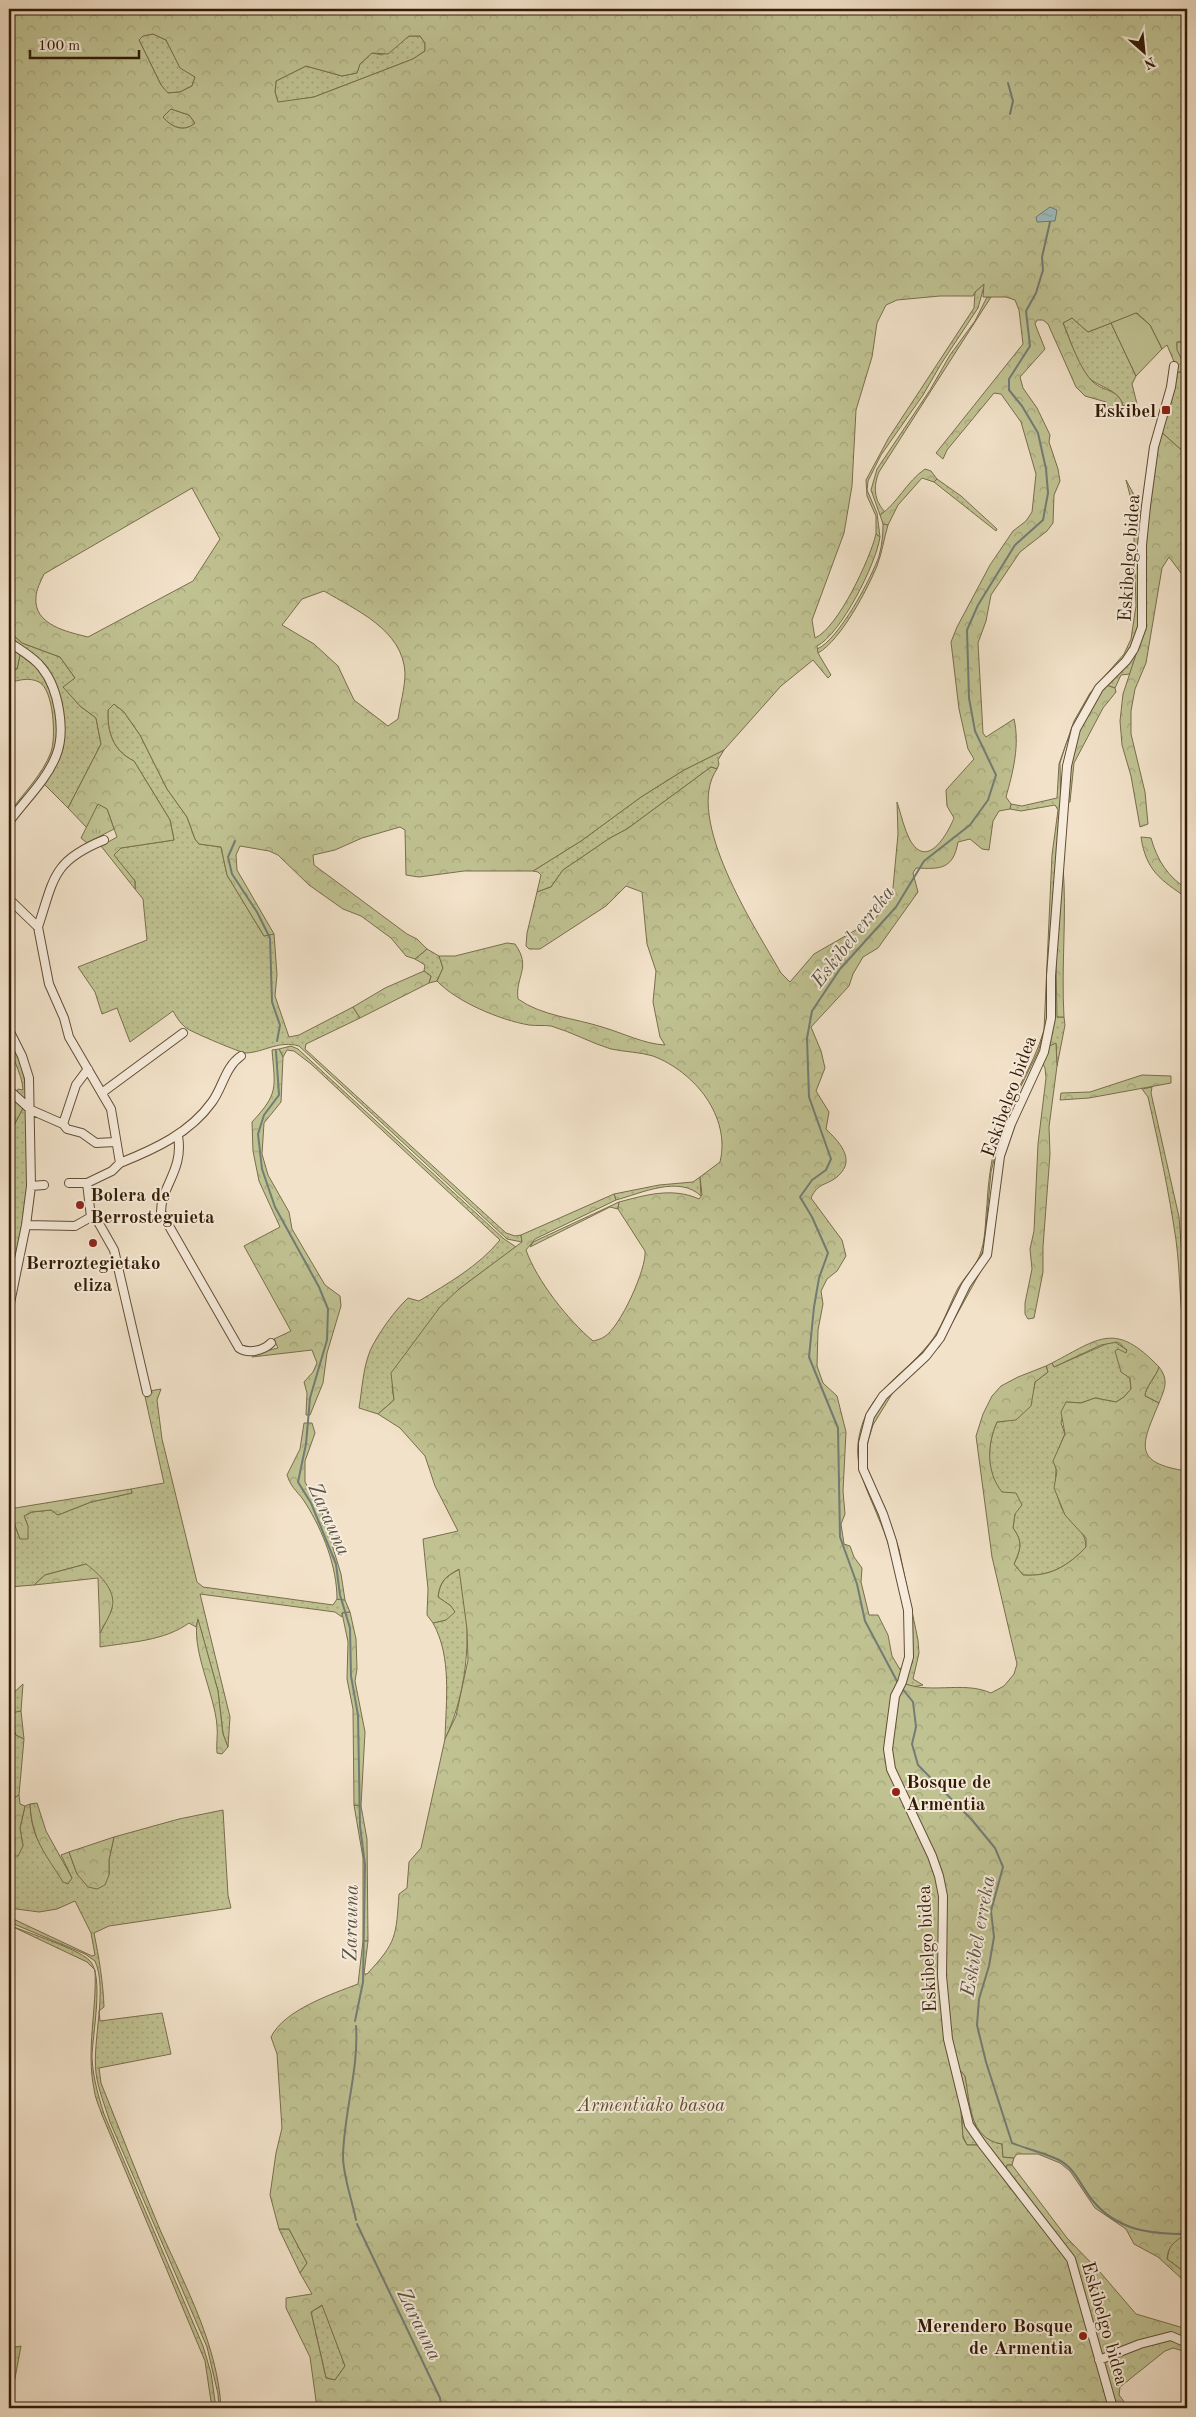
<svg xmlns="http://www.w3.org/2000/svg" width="1196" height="2417" font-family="'Old Standard TT',serif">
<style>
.grass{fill:url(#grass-dots);stroke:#796e4c}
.forest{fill:url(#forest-crowns);stroke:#796e4c;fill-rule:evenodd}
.park{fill:url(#park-tufts);stroke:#796e4c}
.garden{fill:#c0c292;stroke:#796e4c}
.water{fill:url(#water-ripples);stroke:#737c75}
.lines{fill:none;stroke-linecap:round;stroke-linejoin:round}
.stream{stroke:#737c75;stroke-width:2}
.minor-casing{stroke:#624d36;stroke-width:10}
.minor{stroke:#f7ecdc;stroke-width:8}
.poi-dot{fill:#8f2418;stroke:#f7ecdc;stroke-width:2}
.labels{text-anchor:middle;stroke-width:4;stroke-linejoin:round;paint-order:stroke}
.poi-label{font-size:19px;font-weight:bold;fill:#321b05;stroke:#f7ecdc;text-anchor:end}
.street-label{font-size:19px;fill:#321b05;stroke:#f7ecdc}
.park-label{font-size:19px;font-style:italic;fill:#5d4d2f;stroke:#f7ecdc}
.water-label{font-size:20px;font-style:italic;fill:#585346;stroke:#f7ecdc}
</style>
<defs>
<pattern id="grass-dots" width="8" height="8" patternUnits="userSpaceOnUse" patternTransform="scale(1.25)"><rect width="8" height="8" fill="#c0c292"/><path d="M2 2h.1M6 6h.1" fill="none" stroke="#a5a67c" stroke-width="1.8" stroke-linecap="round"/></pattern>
<pattern id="forest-crowns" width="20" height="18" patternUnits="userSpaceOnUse" patternTransform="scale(1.25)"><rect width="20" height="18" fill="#c0c292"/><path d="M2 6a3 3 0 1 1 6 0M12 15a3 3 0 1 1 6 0" fill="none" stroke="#a5a67c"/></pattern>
<pattern id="park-tufts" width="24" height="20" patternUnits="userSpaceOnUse" patternTransform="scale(1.25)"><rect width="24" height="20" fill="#c0c292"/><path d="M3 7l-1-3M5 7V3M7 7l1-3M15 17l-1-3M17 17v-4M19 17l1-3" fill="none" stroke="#a5a67c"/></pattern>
<pattern id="water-ripples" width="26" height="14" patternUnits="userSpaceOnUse" patternTransform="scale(1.25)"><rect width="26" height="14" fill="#9ebcbf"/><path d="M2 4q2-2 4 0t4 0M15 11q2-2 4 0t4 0" fill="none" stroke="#89a1a3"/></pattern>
</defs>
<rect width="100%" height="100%" fill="#f2e2c9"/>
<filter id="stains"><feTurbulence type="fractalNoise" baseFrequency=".004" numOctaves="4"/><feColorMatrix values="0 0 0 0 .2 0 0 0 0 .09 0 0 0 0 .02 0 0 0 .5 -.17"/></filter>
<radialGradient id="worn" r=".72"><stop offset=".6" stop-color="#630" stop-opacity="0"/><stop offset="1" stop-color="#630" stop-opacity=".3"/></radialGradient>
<path class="grass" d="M153 34 166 40 180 67 195 77 192 86 180 92 167 93 161 85 139 40 143 36Z
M409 36H420L425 43V51L413 59 314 97 278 103 275 92 276 81 306 66 342 76 357 73 360 64 372 53 382 55Z
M171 109 189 115 195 123C184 133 171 127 163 117Z
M985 283 978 308 941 364 923 395 881 455 868 481 867 490 877 513 880 537 876 534V516L867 496 866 480 888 439 974 308 975 292Z
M987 297H991L879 472C873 487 874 500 885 512L880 515 871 490 877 469 930 390 950 355 975 321Z
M1072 318 1088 332 1111 323 1136 376 1132 384 1137 404 1123 406C1118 387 1096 388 1085 374 1077 366 1069 335 1063 323Z
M1185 366 1187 370V455L1160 431 1175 373 1184 371Z
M937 479 961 496 997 529 996 531 934 482Z
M1126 480 1134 495 1137 507 1145 506C1143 520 1141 535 1141 549 1140 583 1146 617 1131 649L1085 704 1066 744 1060 763 1061 821 1050 934 1047 1023 1038 1052 1008 1112 999 1139 991 1172 984 1249 977 1264 957 1296 937 1337 877 1400 863 1433 859 1454 861 1472 887 1535 905 1615 907 1647 902 1673 898 1669 902 1668C916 1634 893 1550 878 1517 868 1491 853 1466 859 1437 867 1392 902 1377 928 1345 942 1329 948 1307 958 1288 964 1278 974 1268 979 1257 986 1241 985 1221 987 1204 988 1183 991 1162 996 1141 1007 1102 1033 1069 1044 1030L1052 855 1058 810 1055 805 1021 811 1010 809 1011 804 1022 806 1057 798 1059 764 1074 721 1090 693 1124 654 1131 639 1136 606 1133 507Z
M883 524 888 525C884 538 882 553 877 566 867 590 841 640 818 653L817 649C838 641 872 577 879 556 882 545 883 535 883 524Z
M9 631 22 643 60 657 75 678 64 687 80 706 96 718 101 744 68 808 43 783 63 749 64 729 60 700 45 665 9 638Z
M1141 642 1130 674 1121 675 1115 688 1106 685 1132 656Z
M20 655C29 662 40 669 46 679 60 702 61 741 48 765 38 784 21 801 9 818V813C22 795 43 774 51 752 56 738 54 690 39 682 29 677 19 680 9 683V671L17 669Z
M114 704 124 712 140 735 167 789 187 817 195 839 199 844 221 847 227 875 264 936 274 934 277 975 275 996 289 1037 299 1035 353 1007 360 1018 306 1044 305 1049 506 1233 515 1236 521 1235 522 1242 507 1239 299 1046C279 1040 265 1052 246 1053 241 1053 194 1033 188 1029 181 1025 177 1018 173 1011L130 1042 117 1008 102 1014 95 992 78 967 147 940 143 899 135 889V881L113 855 121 848 174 840 170 820 134 761C113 751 107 732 108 710Z
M724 750 718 760 719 764 717 769 711 767 627 829 610 838 563 870 551 887 537 892 541 875 538 872 533 871 581 841 641 797 684 770Z
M1057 940 1058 1017H1064L1065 1025 1057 1066 1056 1044 1045 1048Z
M427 949 439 956 443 968 437 981 429 983 431 976 424 971 425 965 415 959Z
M9 1037C20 1058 26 1078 27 1102L16 1093 18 1089 23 1090C22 1071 9 1056 9 1037Z
M291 1046 298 1049 504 1239 516 1247 459 1289 392 1386 394 1400 378 1414 359 1408C362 1390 363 1368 370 1351 377 1335 395 1310 408 1298L419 1301C447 1284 479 1266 500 1240L311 1064 294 1051 287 1050 283 1057 279 1049Z
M1040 1058 1043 1064 1036 1072 1020 1103 1005 1144 998 1178 994 1233 988 1258 939 1347 895 1389 873 1425 868 1441 866 1455 867 1470 885 1508 899 1549 918 1640 919 1653 913 1679 923 1685 912 1687 903 1683C920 1639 905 1563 887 1520 877 1497 861 1475 864 1449 867 1425 882 1399 899 1382 910 1371 924 1361 934 1348 945 1334 950 1317 959 1301 968 1283 982 1268 989 1249 993 1215 992 1179 1001 1146 1010 1115 1025 1087 1040 1058Z
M1152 1087 1151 1093 1179 1217 1187 1320V1350C1179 1314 1181 1277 1176 1240 1169 1192 1159 1145 1148 1097L1142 1089Z
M24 1106 28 1114V1195L9 1292V1159L11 1154 9 1135Z
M700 1177 701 1196C679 1175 642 1193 616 1200L614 1194 659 1185 693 1182Z
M619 1202 618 1209 610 1207 530 1247 533 1242Z
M1113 1341 1127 1350 1131 1389 1124 1397 1116 1402 1095 1398 1081 1403 1066 1402 1061 1423 1065 1434C1054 1454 1051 1496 1066 1515 1075 1526 1086 1532 1086 1547 1068 1566 1050 1577 1023 1575L1014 1564C1021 1549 1023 1542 1013 1528L1015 1514C1009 1504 1000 1494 995 1484 986 1464 989 1440 997 1422L1005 1421 1034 1389 1035 1382 1048 1372 1046 1366 1052 1363 1054 1367Z
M1159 1367C1169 1380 1165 1388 1159 1403L1145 1396C1145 1387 1156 1377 1159 1367Z
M161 1389 157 1400 162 1439 197 1582 203 1587 333 1605 337 1599 345 1600 350 1612 342 1613V1617L335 1612 200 1594 230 1717 228 1747 223 1734 218 1691 198 1620 196 1627 189 1623C164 1641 131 1642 100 1647V1633L112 1609 110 1590 86 1564 45 1575 34 1585 9 1587V1509L20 1539 28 1526 24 1516 32 1512 51 1510 58 1515 91 1502 132 1493 131 1489 164 1483 144 1392Z
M460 1569C472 1625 470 1686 445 1739 446 1700 452 1657 433 1623L446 1620 451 1606 438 1597C440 1581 445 1577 460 1569Z
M23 1684 21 1711 11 1714V1722L16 1735 24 1739 19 1795 9 1801V1697Z
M30 1804C32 1842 44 1854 72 1878L61 1855 69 1852 77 1874 109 1875V1860L114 1837 179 1819 223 1810 228 1895 231 1908 109 1926 94 1933C99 1958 103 1981 104 2007L99 2011 100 2021 162 2013 171 2054 99 2068 101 2083C121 2133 140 2182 161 2232 186 2287 218 2347 221 2408H219L218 2394 207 2347 110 2122C105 2106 98 2089 96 2073 92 2040 108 1990 95 1961L85 1954 9 1922V1917L92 1956 95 1955 91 1933 75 1901 57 1909 39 1912 9 1908V1835L12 1843 11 1855 23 1846 20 1828 25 1806Z
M354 1805 361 1806 367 1839 368 1941H363V1858Z
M9 1925C28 1933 76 1948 89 1960 105 1974 92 2036 92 2058 93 2077 98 2095 104 2114L203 2346 211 2373 216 2408H212L205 2361 102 2115C99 2106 95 2098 94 2089 86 2049 97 2009 95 1970L87 1962Z
M960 2070 965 2076 976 2128 997 2143 1002 2144 1003 2157 1014 2158 1012 2165H1007L1006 2171 973 2128 967 2112Z
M962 2116 978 2145H967L962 2134Z
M279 2229H289L307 2263 300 2273Z
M1180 2237 1187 2241V2274L1167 2259 1170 2246Z
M323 2305 345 2366 335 2380 326 2378 311 2312Z
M21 2346 13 2389H9V2348Z"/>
<path class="forest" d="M9 9H1187V343L1177 342C1176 353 1186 361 1184 371L1175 373V364L1167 345 1162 349 1150 325 1137 313 1088 332 1072 318 1063 323C1070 340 1080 370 1093 382 1104 392 1119 389 1123 406L1120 412H1109L1106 402 1085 396 1076 387 1048 324 1043 320H1037L1035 324 1045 349 1020 377 1023 388 1037 408 1050 435 1049 442 1058 469 1060 481 1054 495 1053 523 1047 531 1020 552 991 595 986 621 978 643 983 733 986 737 1014 719C1020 745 1013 772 1006 797L1011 804 1010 809 999 811 993 821 989 850 982 849 970 839 958 842C953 870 940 869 916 868L913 873 918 892 878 948 863 957 853 974 849 986 811 1027 821 1051 825 1068 816 1091 829 1112 826 1129C838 1141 857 1159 838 1176 827 1186 818 1182 811 1198L842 1240 846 1256 837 1271 827 1279 821 1291 823 1304 818 1330 817 1366 823 1383 837 1396 846 1432 843 1491 845 1514 841 1524 844 1544 850 1546 854 1557 862 1568 861 1582 869 1615H878L888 1635 892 1656 902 1673 899 1681C927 1696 962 1680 991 1693L1004 1686 1014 1674 1017 1664 992 1557 976 1436 983 1414 992 1396 1001 1386 1018 1377 1046 1366 1048 1372 1035 1382 1031 1406 1016 1420 997 1422C987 1444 986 1472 1002 1492L1016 1493 1022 1505 1015 1514 1013 1528C1023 1542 1021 1548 1014 1564L1023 1575C1050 1577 1068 1566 1086 1547V1538L1065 1515 1054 1488 1057 1471 1053 1461 1065 1434 1061 1412 1066 1402 1081 1403 1095 1398 1116 1402 1124 1397 1131 1389 1130 1378 1121 1372 1115 1351 1118 1349 1126 1353 1127 1350 1117 1342 1101 1345 1054 1367 1052 1363C1100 1338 1115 1321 1159 1367 1156 1377 1145 1387 1145 1396L1159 1403C1142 1444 1131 1463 1187 1471V2241L1180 2238C1172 2244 1168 2248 1167 2259L1187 2274 1186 2279H1182L1158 2257 1134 2244 1126 2229 1095 2208 1070 2171 1060 2163 1038 2154H1017L1014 2158 1003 2157 1002 2144C969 2139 970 2102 965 2076L960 2070 954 2073 960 2099 963 2138 967 2145H978L1006 2171 1007 2165H1012L1067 2238 1100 2272 1136 2314 1187 2329V2352L1173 2348 1165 2351 1120 2387 1119 2395 1129 2408H317L310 2357 286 2308V2298L312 2294 300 2273 307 2263 289 2229H279L270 2195 276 2153 282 2128 277 2054 271 2037C284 2010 332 1994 358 1984L363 1941H368L364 1974H367C397 1942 396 1936 399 1894L407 1888 409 1862 421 1848 445 1739 456 1716 468 1660 467 1629 459 1569C445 1577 440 1581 438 1597L451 1606 455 1612 446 1620 433 1623 427 1615 428 1589 423 1539 458 1531 435 1486 425 1456 400 1428 378 1414 394 1400 391 1373 440 1307 459 1289 522 1242 521 1235 614 1194 616 1200 535 1239 526 1250C537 1281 568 1320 593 1341 597 1340 601 1339 604 1337 620 1328 647 1268 645 1251L618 1209 619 1202C646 1195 672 1187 699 1199L702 1195 700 1177 720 1162C731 1117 695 1072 653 1056 640 1052 625 1052 611 1049 591 1043 572 1032 551 1026 544 1025 536 1026 529 1025 500 1020 457 1002 437 981L443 968 439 956H455L507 943 515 944C532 968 515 976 518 999 542 1016 574 1018 602 1027 623 1033 644 1044 665 1045L660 1037 653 1002 656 971 647 944 642 892 626 886 606 906 540 949H529L526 946 527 933 537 892 551 887 563 870 610 838 627 829 711 767 717 769C683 818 756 929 781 973L790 982 814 954 875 919 887 901 893 888 898 834 897 802C901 814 904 829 910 840 927 870 947 835 954 818L947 806 946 790 974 759 968 749 959 709 951 642 957 627 990 565 1013 531 1026 521 1032 512 1036 474 1021 422 1001 394 994 393 947 450 943 459 936 453 1023 344 1019 310 1015 300 1006 297H983L984 284 975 292 973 296H940L897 300 886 305 877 323 872 357 856 410 852 486 844 533 812 620 815 638C838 628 870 559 876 534L880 537C876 564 841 634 817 646L818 653 831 675 828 678 813 660 781 686 724 750 684 770 641 797 581 841 533 871H464L419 877 406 875 405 830 400 827 362 838 335 850 313 855 314 865 407 934 417 939 427 949 415 959 406 956 391 938 361 916 343 909 309 885 278 855 269 851 240 846 236 855 237 870 274 934 264 936 227 875 221 847 199 844 195 839 187 817 167 789 140 735 124 712 114 704 108 710C107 732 113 751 134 761L170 820 174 840 121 848 114 855 135 881V889L101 846 117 837 107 809 98 805 87 828 68 808 101 744 96 718 80 706 63 687 75 678 60 657 22 643 9 631ZM153 34 166 40 180 68 195 77 192 86 180 92 168 93 161 85 139 40 143 36ZM409 36H420L425 43V51L413 59 314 97 278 102 275 92 276 81 306 66 342 76 357 73 360 64 372 53 388 54ZM171 109 189 115 195 123C184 133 171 127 163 117ZM192 488 220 539 193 581 88 637C68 632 33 625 36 597 36 590 41 581 44 574ZM324 591C356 610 403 630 405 673 405 688 400 705 398 719L388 726 354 700 338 666 314 644 282 625 302 599ZM322 2305 345 2366 335 2380 326 2378 311 2312Z
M1160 431 1187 455V581L1169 557 1162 568 1146 663 1135 689 1131 711V734L1145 792 1148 824 1140 827 1131 776 1122 745 1120 721 1123 694 1145 627 1147 522Z
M925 469 931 471 937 479 934 482 922 478 898 505 888 525 883 524 880 515C898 503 906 482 925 469Z
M9 647 20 655 17 669 9 671Z
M1106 685 1115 688 1116 692 1103 708 1074 763 1070 802H1068L1071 757 1083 716Z
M1141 837 1151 838C1157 860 1168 877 1187 889V898C1161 880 1146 871 1141 837Z
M1060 863 1063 866C1067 916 1061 966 1064 1017H1057L1056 964Z
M424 971 431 976 429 983 360 1018 353 1007 385 988Z
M1056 1043 1057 1066 1049 1127 1050 1154 1043 1247V1272L1034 1318 1028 1319 1025 1314V1303L1032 1269 1030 1249 1034 1231 1038 1144 1046 1078 1045 1068 1040 1058 1045 1048Z
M279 1049 283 1057 281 1102 264 1123 262 1154 268 1175 289 1212 292 1229 325 1285 340 1296 341 1306 327 1353 323 1383 310 1415H306L307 1393 304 1382 313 1372 317 1363 312 1350 252 1357 253 1354 278 1348 274 1339 291 1331 244 1246 280 1227 259 1181 253 1151 252 1122C279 1093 275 1088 272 1050Z
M1142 1075 1171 1076V1083L1089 1098 1060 1100 1061 1093 1090 1092Z
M9 1093 24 1106 9 1135Z
M304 1423H312L315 1433 305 1461V1482L322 1512 341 1574 345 1600 337 1599C337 1567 323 1531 306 1504 299 1492 292 1490 287 1475L300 1449Z
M131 1489 132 1493 91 1502 58 1515 51 1510 32 1512 24 1516 28 1526V1539H20L9 1509Z
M86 1564C98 1573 117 1590 112 1608 110 1616 104 1625 100 1633L98 1578 34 1585 45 1575Z
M350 1612 356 1639 357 1669 355 1681 365 1732 361 1806 354 1805 353 1709 347 1679 348 1642 342 1613Z
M198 1619 218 1691 223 1734 228 1747 222 1754 217 1753C216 1744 218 1735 217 1726 215 1695 190 1647 198 1619Z
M21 1711 24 1739 16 1735 11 1722V1713Z
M19 1795 20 1804 25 1806 20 1828 23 1846 18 1856H11L9 1801Z
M37 1803 46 1831 72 1878 68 1884 63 1882C45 1853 32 1840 30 1804Z
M114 1837 109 1860V1875L105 1885 97 1889 88 1887 77 1874 69 1852Z"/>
<path class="park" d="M98 804 107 809 114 829 87 843 81 838Z"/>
<path class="garden" d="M1136 313 1150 325 1162 349 1136 376 1111 323Z
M1177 342 1187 343V370L1177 350Z"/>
<path class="water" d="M1050 207 1057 210 1055 221 1037 222 1036 217Z"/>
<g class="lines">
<path class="stream" d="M1008 83 1013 101 1010 114
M235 841 228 857 232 874 257 912 270 938 272 1002 280 1025 277 1041
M276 1051 279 1095 264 1115 258 1134 262 1169 275 1207 319 1287 328 1309 327 1340 310 1398 306 1444 298 1482 311 1503 336 1564 340 1595 350 1628 351 1676 358 1715 360 1826 365 1865 363 1982 355 2021
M898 1683 865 1621 857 1584 840 1537 838 1428 809 1357 814 1307 819 1278 828 1253 812 1217 800 1197 812 1180 826 1170 831 1159 809 1097 807 1038 812 1011 840 969 896 907 924 861 970 825 988 800 996 775 975 731 969 698 967 630 978 605 1015 545 1043 520 1048 493 1046 469 1038 433 1022 406 1009 390V379L1030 346 1026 311 1036 293 1043 270 1042 257 1050 222
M901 1687 913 1702 916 1727 912 1744 918 1765 972 1820 995 1848 1003 1867 991 1911 994 1937 989 1966 979 1999 977 2025 986 2062 1012 2143C1027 2149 1045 2153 1059 2160 1076 2169 1081 2187 1093 2201 1118 2231 1151 2234 1187 2234
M356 2026C359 2069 344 2112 343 2156 343 2176 352 2200 356 2220
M357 2224 440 2398 441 2408"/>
<g class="minor-casing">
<path id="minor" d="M9 642C20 650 34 657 42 668 59 689 66 732 56 756 46 781 24 801 9 822
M9 899 38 927 49 984 64 1018 69 1037 111 1109 120 1163 112 1171 87 1183 91 1217 75 1226 26 1225
M38 927C54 879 52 861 104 840
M9 1030 22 1056 29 1078 31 1186 26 1225 9 1308
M9 1090 31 1110 63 1124 67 1129 82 1133 96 1143 115 1142
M103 1092 183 1033
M63 1124 76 1085 88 1069
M178 1136C184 1170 161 1186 161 1212L239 1348C248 1354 263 1351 271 1343
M120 1163C155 1149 190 1133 212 1102 223 1087 225 1067 241 1056
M69 1183H87
M31 1186 44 1185
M91 1217 97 1220 114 1250 147 1392
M1099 2360 1140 2344 1171 2336 1187 2343
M1113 2408 1071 2259 982 2144 969 2125 948 2039 942 1976 943 1896 939 1876 932 1856 891 1769 888 1749 895 1696 902 1682 909 1657 908 1610 892 1541 883 1514 863 1469V1443L870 1416 883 1396 926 1356 940 1338 966 1285 987 1255 1000 1156 1011 1124 1044 1052 1051 1018V976L1067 766 1076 729 1099 688 1126 661 1134 649 1142 627V545L1146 506 1154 447 1171 387 1174 366"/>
</g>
<use href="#minor" class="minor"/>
</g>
<g class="poi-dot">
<rect x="1161" y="405" width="10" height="10" rx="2.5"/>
<circle cx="80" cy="1205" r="5"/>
<circle cx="93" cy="1243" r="5"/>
<circle cx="896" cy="1792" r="5"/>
<circle cx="1083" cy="2336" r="5"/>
</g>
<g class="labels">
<g class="poi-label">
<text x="1156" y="417">Eskibel</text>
<text x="90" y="1201" text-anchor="start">Bolera de<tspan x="90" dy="22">Berrosteguieta</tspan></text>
<text x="93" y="1269" text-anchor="middle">Berroztegietako<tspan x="93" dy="22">eliza</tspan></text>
<text x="906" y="1788" text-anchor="start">Bosque de<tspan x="906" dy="22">Armentia</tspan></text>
<text x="1073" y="2332">Merendero Bosque<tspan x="1073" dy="22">de Armentia</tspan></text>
</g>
<g class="street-label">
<text transform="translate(1128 558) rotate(-86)" y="7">Eskibelgo bidea</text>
<text transform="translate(1008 1096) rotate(-70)" y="7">Eskibelgo bidea</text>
<text transform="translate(926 1949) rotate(-93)" y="7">Eskibelgo bidea</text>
<text transform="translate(1106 2323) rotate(74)" y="7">Eskibelgo bidea</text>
</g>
<g class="park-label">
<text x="651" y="2111">Armentiako basoa</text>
</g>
<g class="water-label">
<text transform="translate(852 936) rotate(-52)" y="7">Eskibel erreka</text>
<text transform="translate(330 1519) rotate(66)" y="7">Zarauna</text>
<text transform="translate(350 1923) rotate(-89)" y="7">Zarauna</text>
<text transform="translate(977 1936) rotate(-80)" y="7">Eskibel erreka</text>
<text transform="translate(420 2324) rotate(64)" y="7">Zarauna</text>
</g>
</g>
<rect width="1196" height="2417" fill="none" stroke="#f2e2c9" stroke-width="30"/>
<rect x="10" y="10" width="1176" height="2397" fill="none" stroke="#321b05" stroke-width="2.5"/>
<rect x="15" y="15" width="1166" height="2387" fill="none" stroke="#321b05"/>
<g transform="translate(1144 52) rotate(153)" stroke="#f7ecdc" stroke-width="4" paint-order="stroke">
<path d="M0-4L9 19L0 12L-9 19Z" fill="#321b05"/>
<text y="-8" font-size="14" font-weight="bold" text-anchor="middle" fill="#321b05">N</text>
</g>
<path d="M30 50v8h109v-8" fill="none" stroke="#321b05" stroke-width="2.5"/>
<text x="38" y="50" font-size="15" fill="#321b05" stroke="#f7ecdc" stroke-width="4" paint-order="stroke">100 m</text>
<rect width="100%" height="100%" filter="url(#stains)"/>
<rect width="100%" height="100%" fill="url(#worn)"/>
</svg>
